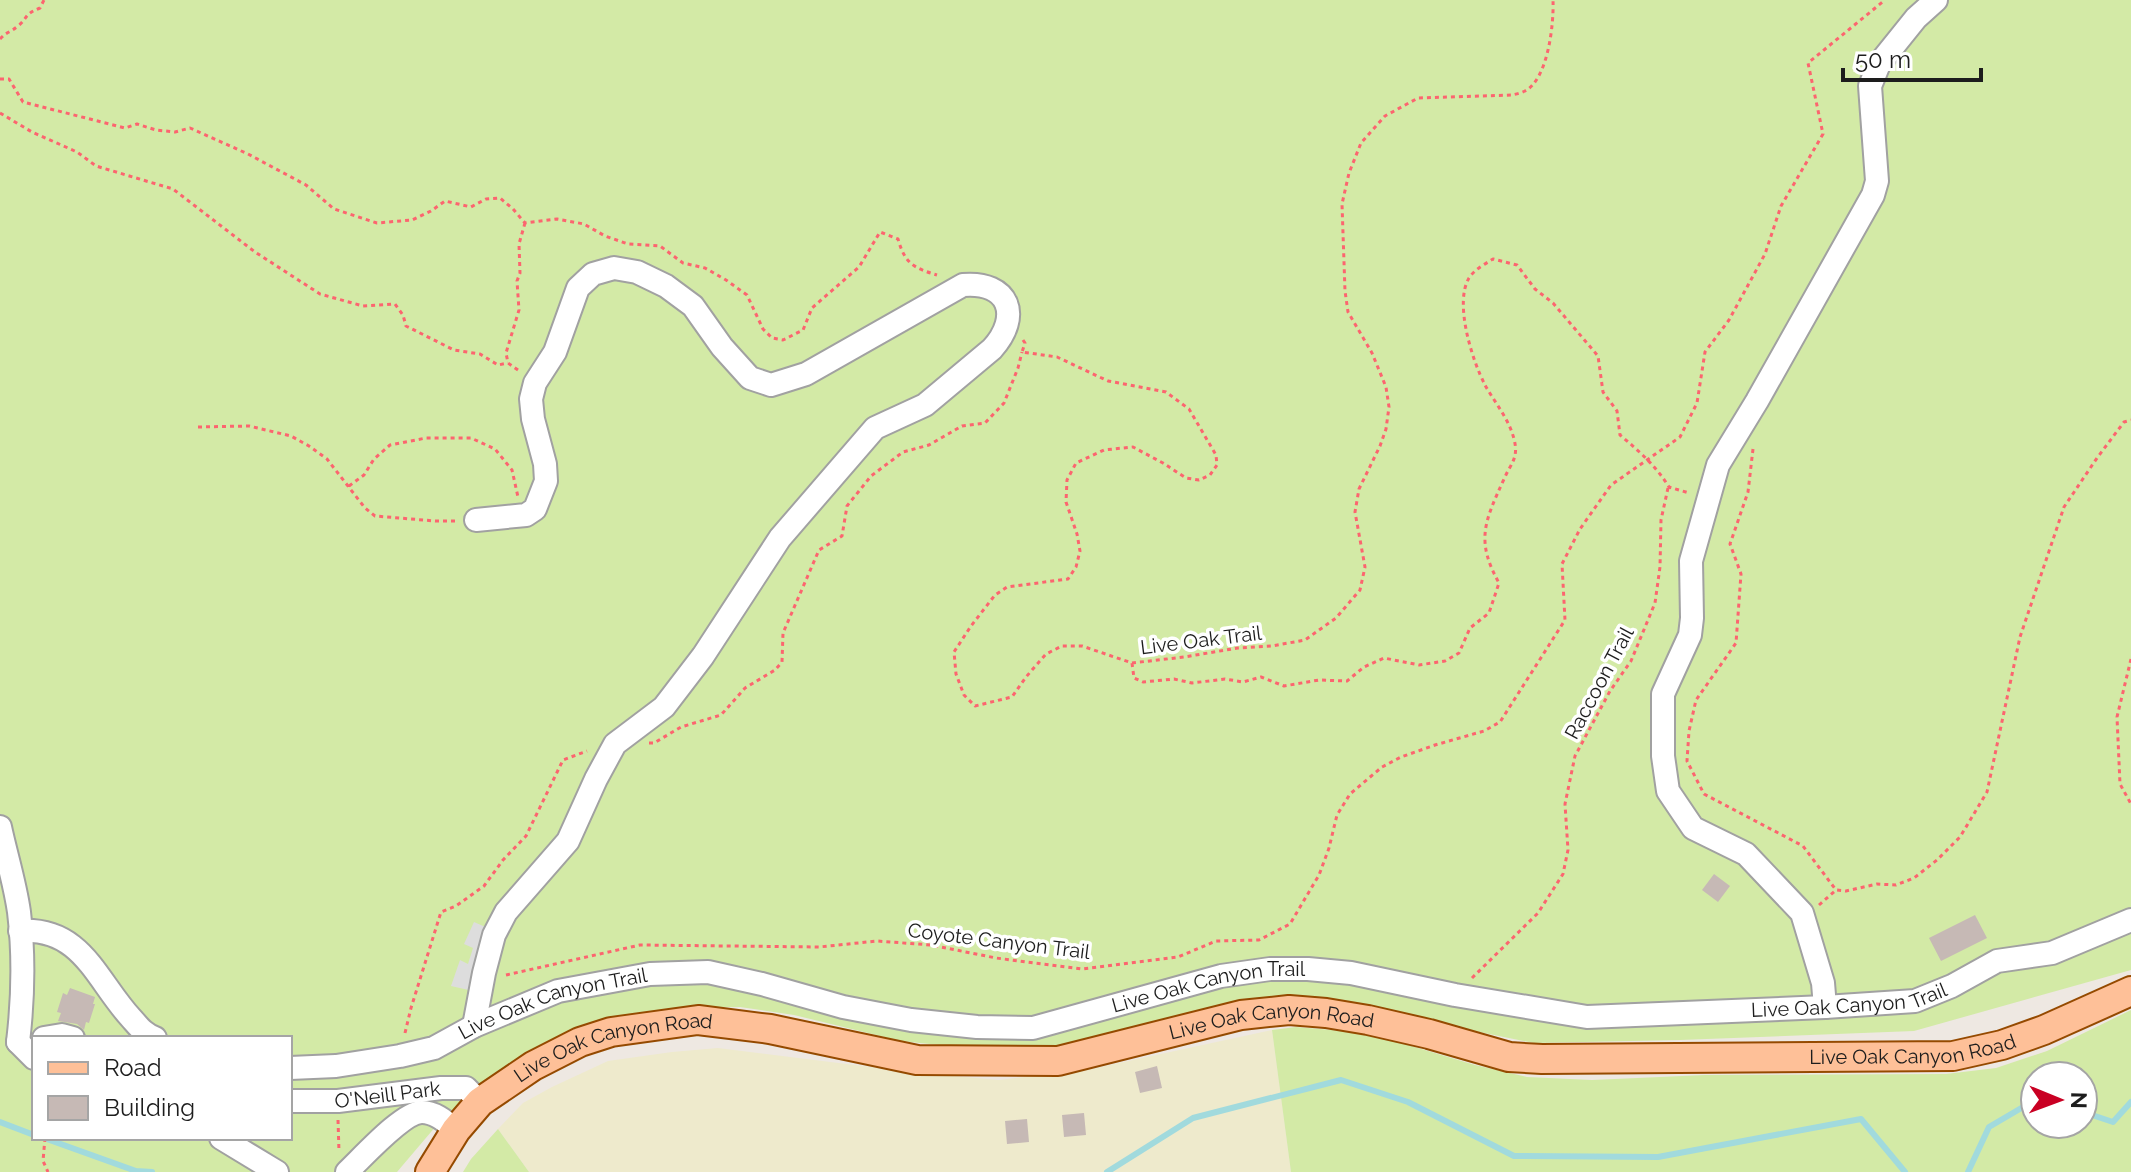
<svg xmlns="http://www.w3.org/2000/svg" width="2131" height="1172" font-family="Raleway,sans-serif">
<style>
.farmland{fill:#eeeacc}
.grass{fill:#d3eaa6;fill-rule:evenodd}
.parking{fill:#ddd}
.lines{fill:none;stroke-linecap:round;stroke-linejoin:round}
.stream{stroke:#a1dadd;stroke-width:6}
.building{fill:#c6b9b5}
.minor-casing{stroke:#a1a1a1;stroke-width:26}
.major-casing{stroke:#954a00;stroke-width:32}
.path{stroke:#fc656f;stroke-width:3;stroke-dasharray:4 4;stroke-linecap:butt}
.minor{stroke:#fff;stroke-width:22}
.major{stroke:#fec098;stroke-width:28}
.labels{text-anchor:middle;stroke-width:7;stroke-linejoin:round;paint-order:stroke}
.street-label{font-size:20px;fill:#1d1d1d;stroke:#fff}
</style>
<rect width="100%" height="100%" fill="#eee8e2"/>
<path class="farmland" d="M1272 1030 1291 1172H529L498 1129 523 1103 552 1087 608 1061 672 1052 718 1048 919 1073 999 1080 1096 1068Z"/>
<path class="grass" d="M0 0H2131V970L1914 1031 1680 1040 1534 1043 1341 1004 1069 1050 968 1048 901 1041 794 1015 740 1007 677 1008 613 1019 506 1068 442 1119 397 1172H0ZM34 1038H290V1138H34Z
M2131 1010V1172H1291L1272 1030 1296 1027 1344 1031 1398 1042 1475 1065 1527 1077 1592 1080 1705 1075 1946 1074 1996 1068 2047 1051ZM2083 1076V1124H2035V1076Z
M498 1129 529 1172H463L471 1159Z"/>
<path class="parking" d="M474 922 490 929 473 991 451 986 460 960 468 964 473 948 464 944Z"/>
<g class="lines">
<path class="stream" d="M2083 1112 2113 1122 2131 1102
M0 1122 34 1135
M44 1138 136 1171 152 1172
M1107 1172 1193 1118 1341 1080 1408 1102 1514 1156 1658 1157 1861 1119 1905 1172
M1968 1172 1989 1127 2035 1100"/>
</g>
<path class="building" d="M1714 874 1730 886 1718 902 1702 890Z
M1975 915 1987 938 1941 961 1929 938Z
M70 988 95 997 93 1004H95L89 1023 86 1022 84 1030 77 1024 58 1021 61 1013 57 1012 63 993 67 995Z
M1157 1066 1162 1088 1140 1093 1135 1072Z
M1084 1113 1086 1135 1064 1137 1062 1115Z
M1027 1119 1029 1142 1007 1144 1005 1121Z"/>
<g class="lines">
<g class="minor-casing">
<g id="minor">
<path d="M0 827C6 855 15 883 19 912 24 954 23 1000 18 1042"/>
<path d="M20 931C82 927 96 980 131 1018 139 1027 144 1034 155 1038"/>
<path d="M1825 1007 1823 983 1802 913 1746 854 1693 828 1668 791 1663 756V694L1690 635 1692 618 1691 561 1718 465 1757 401 1873 195 1877 181 1870 86 1879 64 1916 18 1936 0"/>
<path d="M474 1026 484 973 494 935 506 912 568 841 596 779 615 744 664 707 703 656 780 538 875 428 925 405 992 349C1022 316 1009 281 963 285L806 374 771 385 750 378 722 347 693 306 666 286 637 272 614 268 593 274 578 288 555 352 535 383 531 399 533 419 545 464 546 481 535 509 526 515 476 520"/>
<path d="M44 1038 62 1035 73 1038"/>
<path d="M18 1042 34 1058"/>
<path id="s1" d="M290 1068 336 1066 400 1056 434 1048 474 1026 558 991 650 974 708 972 762 984 843 1007 911 1020 977 1027 1033 1028 1221 976 1270 969H1308L1351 973 1455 995 1587 1017 1825 1007 1915 1001 1952 986 1997 961 2052 953 2131 920"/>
<path id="s2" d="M290 1101H338L441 1088H466L480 1102"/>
<path d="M221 1138 277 1172"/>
<path d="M347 1172C362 1158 403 1112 422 1112 435 1112 446 1122 456 1130"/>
</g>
</g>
<g class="major-casing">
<g id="major">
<path id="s3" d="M430 1172 456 1130 480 1102 533 1066 580 1042 611 1032 698 1020 770 1029 917 1060 1058 1061 1241 1015 1289 1010 1326 1013 1368 1020 1429 1034 1509 1057 1542 1059 1953 1056 2002 1045 2044 1030 2131 991"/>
</g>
</g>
<path class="path" d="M0 39C6 32 11 32 18 26 28 18 24 14 40 8L44 0
M0 79H9L23 102 125 128 137 124 156 130 175 132 190 128 248 154 306 185 334 209 377 223 412 220 431 211 445 201 471 207 486 199 500 198 513 209 525 223 557 219 584 224 605 236 628 244 660 246 683 263 705 268 726 280 747 295 763 329 772 338 783 340 803 330 812 308 859 267 880 232 898 239C905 264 914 268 937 275
M0 113 32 132 77 152 96 166 173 189 255 252 320 294 363 306 395 304 403 315 406 326 454 350 480 354 498 365 508 363
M1023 340 1025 343 1022 352 1057 357 1108 381 1166 392 1189 409 1216 455 1217 465 1210 475 1199 480 1186 478 1163 463 1133 447 1104 450 1076 463 1067 480 1066 502 1077 534 1080 551 1076 567 1068 579 1007 587 995 595 971 626 954 652 956 674 964 695 975 706 1012 697 1026 677 1046 654 1062 646H1082L1132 663 1184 657 1238 648 1272 646 1305 640 1336 618 1360 590 1365 567 1355 512 1359 489 1380 446 1386 429 1389 407 1386 387 1372 353 1348 312 1345 291 1342 204 1349 173 1361 143 1385 116 1418 98 1512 95C1516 94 1521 93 1525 91 1548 79 1554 24 1553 0
M518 370 508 363 506 353 519 310 517 281 520 273 519 244 525 223
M198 427 249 426 291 436 309 446 327 459 365 508 375 516 435 521H455
M1753 449 1748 492 1730 544 1741 574 1736 643 1696 700 1689 731 1687 761 1704 794 1803 846 1836 890 1846 891 1877 884 1896 885 1914 878 1937 860 1960 837 1987 792 2020 637 2064 507 2097 458 2124 422 2131 420
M349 486 364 475 374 459 390 445 426 438H471L495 449 512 470 518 497
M2131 659 2117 717 2120 784 2131 804
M1132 663 1134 678 1143 682 1174 679 1192 683 1225 679 1243 682 1261 677 1284 686 1319 680 1347 681 1364 667 1384 658 1419 665 1445 661 1459 653 1470 628 1489 613 1499 583C1475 540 1485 521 1504 479 1511 463 1519 458 1514 439 1509 419 1495 403 1485 385 1472 360 1454 303 1469 278 1475 269 1485 264 1493 259L1517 265 1535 289 1553 303 1598 356 1603 392 1617 411 1620 435C1639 451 1656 466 1669 487L1689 493
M649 743H654L681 727 721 715 745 688 775 670 782 662 783 633 819 550 842 536 847 506 871 476 903 452 929 445 962 426 985 423 1004 403 1018 368 1022 352
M1819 905 1836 890
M506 975 640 945 819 947 877 941 931 945 996 958 1082 969 1178 957 1216 941 1259 940 1290 924 1319 875 1329 848 1337 815 1350 794 1382 767 1401 757 1435 745 1484 731 1500 722 1565 620 1562 564 1580 529 1611 485 1680 437 1697 403 1705 352 1729 320 1765 254 1781 206 1823 134 1808 63 1885 0
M1472 978 1538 913 1563 874 1568 850 1565 804 1575 756 1610 691 1631 661 1655 603 1660 567 1661 520 1668 488
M405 1033 411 1008 441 912 456 906 484 886 503 860 526 836 563 760 587 751
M338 1120 339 1152
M45 1138 43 1161 48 1172"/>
<use href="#minor" class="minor"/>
<use href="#major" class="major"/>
</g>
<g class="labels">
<g class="street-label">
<text transform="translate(1201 640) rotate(-7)" y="7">Live Oak Trail</text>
<text transform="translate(1599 683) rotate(-62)" y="7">Raccoon Trail</text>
<text transform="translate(999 941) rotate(7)" y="7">Coyote Canyon Trail</text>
<text dy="7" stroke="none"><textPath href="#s1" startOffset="946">Live Oak Canyon Trail</textPath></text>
<text dy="7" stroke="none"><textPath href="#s1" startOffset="1594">Live Oak Canyon Trail</textPath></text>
<text dy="7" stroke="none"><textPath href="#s1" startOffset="274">Live Oak Canyon Trail</textPath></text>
<text dy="7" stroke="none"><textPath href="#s3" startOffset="906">Live Oak Canyon Road</textPath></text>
<text dy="7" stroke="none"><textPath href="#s3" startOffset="1554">Live Oak Canyon Road</textPath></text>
<text dy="7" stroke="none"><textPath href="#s3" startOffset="234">Live Oak Canyon Road</textPath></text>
<text dy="7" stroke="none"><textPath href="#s2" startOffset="98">O'Neill Park</textPath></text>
</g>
</g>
<rect x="32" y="1036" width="260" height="104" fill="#ffffff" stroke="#a5a5a5" stroke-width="2"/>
<rect x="48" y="1062" width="40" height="12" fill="#fec098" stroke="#a5a5a5" stroke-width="2"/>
<text x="104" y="1076" font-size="24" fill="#1d1d1d">Road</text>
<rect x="48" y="1096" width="40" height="24" fill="#c6b9b5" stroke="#a5a5a5" stroke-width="2"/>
<text x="104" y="1116" font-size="24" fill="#1d1d1d">Building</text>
<g transform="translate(2059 1100) rotate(91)"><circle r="38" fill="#ffffff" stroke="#a5a5a5" stroke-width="2"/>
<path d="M0-6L14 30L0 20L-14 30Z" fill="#c90023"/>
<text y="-12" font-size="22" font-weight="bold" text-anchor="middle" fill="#1d1d1d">N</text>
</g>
<path d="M1843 68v12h138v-12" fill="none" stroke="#1d1d1d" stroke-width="4"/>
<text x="1855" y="68" font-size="24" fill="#1d1d1d" stroke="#ffffff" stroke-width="6" paint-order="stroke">50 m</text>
</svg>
